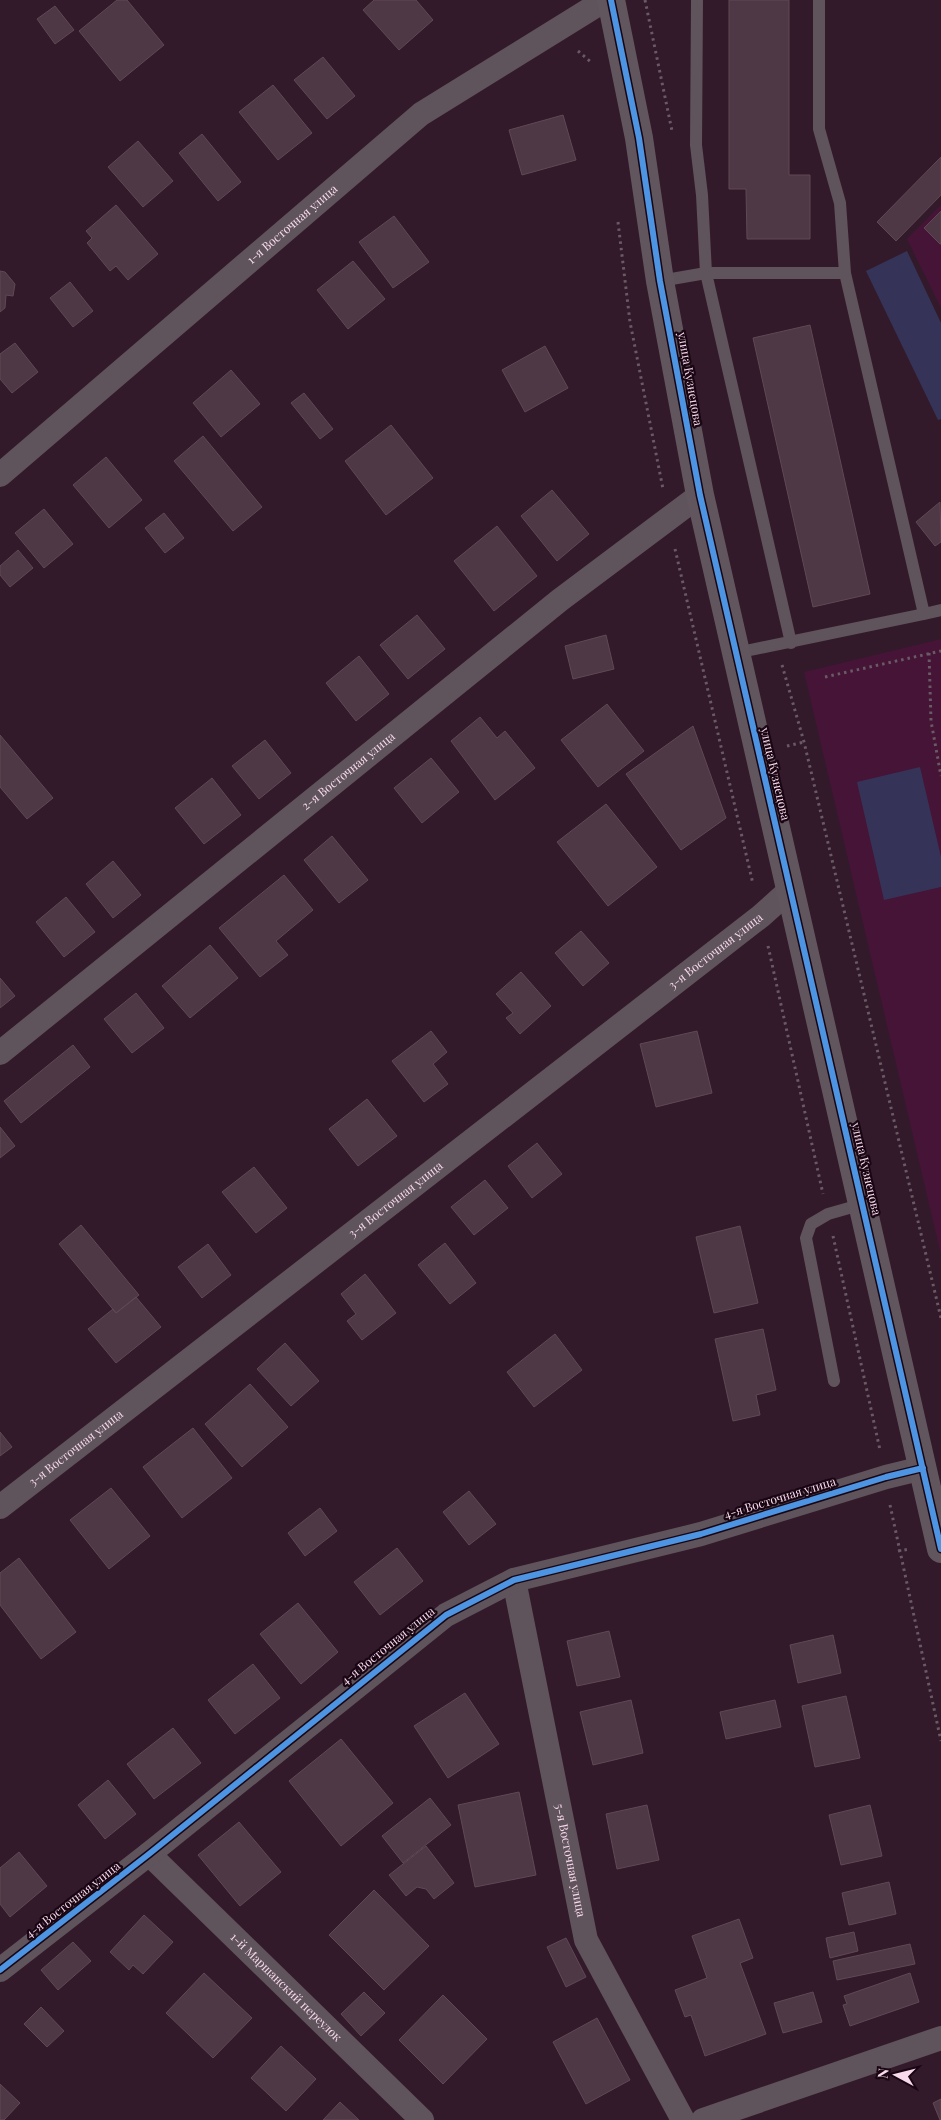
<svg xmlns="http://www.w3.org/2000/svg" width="941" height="2120" font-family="'Playfair Display',serif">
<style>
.built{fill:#451437}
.green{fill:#353458}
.building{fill:#4e3845;stroke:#604955}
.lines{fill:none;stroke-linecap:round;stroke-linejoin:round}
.path{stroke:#685b64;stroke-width:3;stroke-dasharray:2.5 4;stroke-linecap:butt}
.lane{stroke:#5f535c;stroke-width:12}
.street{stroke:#5f535c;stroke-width:24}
.secondary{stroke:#62565e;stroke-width:28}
.cycleway-casing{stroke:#190613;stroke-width:9}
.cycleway{stroke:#4d94e3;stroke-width:6}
.labels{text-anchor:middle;stroke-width:4.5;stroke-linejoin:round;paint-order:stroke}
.street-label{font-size:12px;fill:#f9daed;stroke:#190613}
</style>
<rect width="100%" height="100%" fill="#321a2b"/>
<path class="built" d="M941 205V308L907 239Z
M941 639V1255L804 672Z"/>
<path class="green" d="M907 251 941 323V419L938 420 866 271Z
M920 767 941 857V887L884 900 857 782Z"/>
<path class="building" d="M117 0H127L164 45 120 81 79 31Z
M374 0H416L433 20 399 50 363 10Z
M729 0H789V175H810V239H747L746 189H729Z
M55 6 74 30 55 44 37 19Z
M323 57 355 96 327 119 294 80Z
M273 85 312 133 278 160 239 112Z
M563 115 576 160 522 175 509 130Z
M202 134 241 182 218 201 179 153Z
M138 141 173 181 143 207 108 167Z
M941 157V195L896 241 877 222Z
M116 205 158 254 128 280 116 266 110 271 87 243 92 238 86 231Z
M941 211V244H940L924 228Z
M394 216 429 262 393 288 359 242Z
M353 261 385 299 348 329 317 290Z
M0 271 5 272 15 284 13 296 6 295 5 308 0 312Z
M70 282 93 311 73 327 50 298Z
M810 325 870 594 813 607 753 338Z
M15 343 38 372 12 393 0 379V354Z
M545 346 568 388 525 412 502 370Z
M231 370 260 404 221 437 193 403Z
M304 393 333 429 320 439 291 403Z
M391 425 433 478 386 515 345 461Z
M203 436 262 507 233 531 174 461Z
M106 457 142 500 109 528 73 485Z
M552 490 589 534 557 561 521 516Z
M940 502 941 542 935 546 916 522Z
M44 509 73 544 44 568 15 533Z
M164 513 184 538 165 553 145 528Z
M497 526 537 576 494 611 454 561Z
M18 550 33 568 10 587 0 575V566Z
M417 615 445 649 408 679 380 645Z
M606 635 614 669 573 679 565 646Z
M359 656 389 694 356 721 326 683Z
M607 704 644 751 598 787 561 740Z
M480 717 497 738 505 731 535 768 495 800 451 741Z
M693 726 726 818 681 850 626 774Z
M0 735 53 798 27 819 0 787Z
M265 740 291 773 259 799 232 766Z
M431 758 459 792 422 823 394 788Z
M212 778 241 815 204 844 175 808Z
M606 804 657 867 608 906 557 842Z
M332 836 368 880 339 903 304 860Z
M113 861 141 895 113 918 86 884Z
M284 875 313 910 276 941 288 955 260 977 219 928Z
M66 897 95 932 64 957 36 922Z
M581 931 609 963 583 986 555 953Z
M210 945 238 978 190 1018 162 986Z
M521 972 551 1006 520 1034 506 1018 513 1013 496 994Z
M0 978 15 996 0 1008Z
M136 993 164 1028 132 1053 104 1019Z
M431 1031 447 1052 433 1064 448 1084 424 1102 392 1061Z
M697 1031 712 1093 656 1107 640 1044Z
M73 1045 90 1067 21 1123 4 1101Z
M367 1099 397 1136 358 1166 329 1129Z
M0 1127 15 1146 0 1158Z
M537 1143 562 1174 532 1198 508 1166Z
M254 1167 287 1208 256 1233 222 1192Z
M485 1180 508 1208 474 1235 451 1207Z
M81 1225 139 1295 116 1313 59 1244Z
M740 1226 758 1303 714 1313 696 1237Z
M445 1243 476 1283 450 1304 418 1265Z
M208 1244 231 1275 202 1298 178 1267Z
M365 1274 396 1313 362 1340 347 1321 356 1314 341 1294Z
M136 1297 161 1327 116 1363 88 1329 113 1309 116 1313Z
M763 1329 776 1390 756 1395 760 1415 733 1421 715 1339Z
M555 1334 582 1370 534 1407 507 1372Z
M285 1343 319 1381 291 1406 257 1369Z
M250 1384 288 1427 242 1467 205 1424Z
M193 1428 232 1478 182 1518 143 1467Z
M0 1432 12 1447 0 1456Z
M111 1488 150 1536 109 1569 70 1520Z
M469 1491 496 1524 469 1545 443 1512Z
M320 1508 337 1531 305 1556 288 1533Z
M397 1548 423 1581 380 1615 354 1582Z
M19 1558 76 1632 41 1659 0 1605V1573Z
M298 1603 338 1652 301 1684 260 1634Z
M609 1631 620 1677 577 1686 567 1641Z
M833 1635 841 1673 798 1683 790 1645Z
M253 1664 280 1698 235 1734 208 1700Z
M465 1693 499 1744 448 1778 414 1726Z
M846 1696 860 1758 815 1767 802 1706Z
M631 1700 643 1753 593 1765 580 1712Z
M775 1700 781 1727 726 1739 720 1712Z
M173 1728 201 1763 154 1799 127 1764Z
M341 1739 393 1803 341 1846 289 1781Z
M108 1780 136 1814 105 1839 78 1805Z
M519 1792 536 1875 475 1887 458 1805Z
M430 1798 451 1825 403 1863 382 1836Z
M647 1805 659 1860 617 1869 606 1814Z
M870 1805 882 1856 841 1865 829 1815Z
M239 1822 281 1872 240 1906 198 1855Z
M426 1846 454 1883 434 1899 426 1889 417 1887 406 1896 389 1875Z
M19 1852 47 1886 10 1917 0 1904V1868Z
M889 1882 896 1914 849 1925 842 1893Z
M374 1890 429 1946 384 1990 329 1935Z
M144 1915 173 1942 143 1974 133 1965 129 1970 110 1952Z
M739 1919 753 1958 740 1963 766 2034 705 2056 691 2015 685 2017 675 1990 707 1978 692 1936Z
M854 1932 858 1951 830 1958 826 1938Z
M566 1938 586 1977 566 1987 547 1947Z
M73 1942 91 1961 58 1990 41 1970Z
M910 1944 915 1964 837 1980 833 1961Z
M204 1973 252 2018 213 2058 166 2013Z
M910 1973 919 2002 850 2026 843 2005 847 2004 844 1996Z
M364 1992 385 2013 361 2036 341 2014Z
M813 1992 822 2022 783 2033 774 2003Z
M443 1995 487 2039 443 2084 399 2040Z
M41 2007 64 2031 47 2047 24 2024Z
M597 2018 630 2080 586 2104 553 2042Z
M281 2046 316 2079 286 2111 251 2078Z
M0 2084 20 2103 4 2120H0Z
M941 2099V2120H940L933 2103Z
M340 2102 359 2120H323Z"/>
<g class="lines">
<path class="path" d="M645 0 672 131
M578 51 592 63
M618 222 630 322 663 489
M675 549 753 884
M929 653 931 721 941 776
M782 665 804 742 941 1318
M825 677 941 651
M787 746 804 742
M768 946 823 1194
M833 1236 880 1450
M890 1505 941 1741
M898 1551 910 1549"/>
<path class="lane" d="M697 0 696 145 702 195 706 273 791 643
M660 281 706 273H845
M924 614 941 610
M736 653 924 614 845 273 840 203 819 129V0
M834 1381 806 1238 811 1224 828 1214 863 1204"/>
<g class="street">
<path id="s1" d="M0 475 421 114 605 0"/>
<path id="s2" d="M0 1053 560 600 700 495"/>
<path id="s3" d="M0 1507 761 916 790 890"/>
<path id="s4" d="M514 1580 586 1940 683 2120"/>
<path id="s5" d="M149 1854 422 2120"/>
<path d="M0 1970 149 1854 446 1615 514 1580 701 1534 886 1477 923 1468"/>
<path d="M703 2120 941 2038"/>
</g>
<path class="secondary" d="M611 0 639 138 660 281 700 495 941 1549"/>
<g class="cycleway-casing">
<path id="cycleway" d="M611 0 639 138 660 281 700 495 941 1549
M0 1970 149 1854 446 1615 514 1580 701 1534 886 1477 923 1468"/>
</g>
<use href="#cycleway" class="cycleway"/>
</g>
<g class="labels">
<g class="street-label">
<text dy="4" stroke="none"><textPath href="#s1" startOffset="385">1-я Восточная улица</textPath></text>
<text transform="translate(690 379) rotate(80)" y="4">улица Кузнецова</text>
<text dy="4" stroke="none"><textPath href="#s2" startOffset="448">2-я Восточная улица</textPath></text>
<text transform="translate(775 774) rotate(77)" y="4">улица Кузнецова</text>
<text dy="4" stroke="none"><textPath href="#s3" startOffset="906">3-я Восточная улица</textPath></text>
<text transform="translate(866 1169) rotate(77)" y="4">улица Кузнецова</text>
<text dy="4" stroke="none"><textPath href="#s3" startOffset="501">3-я Восточная улица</textPath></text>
<text dy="4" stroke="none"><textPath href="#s3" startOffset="96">3-я Восточная улица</textPath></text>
<text transform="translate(780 1498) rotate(-17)" y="4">4-я Восточная улица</text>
<text transform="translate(388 1646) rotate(-39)" y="4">4-я Восточная улица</text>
<text dy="4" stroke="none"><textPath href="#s4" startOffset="286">5-я Восточная улица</textPath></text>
<text transform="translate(73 1900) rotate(-38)" y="4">4-я Восточная улица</text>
<text dy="4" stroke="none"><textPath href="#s5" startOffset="191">1-й Маршанский переулок</textPath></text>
</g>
</g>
<g transform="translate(896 2075) rotate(277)" stroke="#190613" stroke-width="4" paint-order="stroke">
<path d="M0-4L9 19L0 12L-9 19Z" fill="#f9daed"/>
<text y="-8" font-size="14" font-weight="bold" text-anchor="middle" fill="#f9daed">N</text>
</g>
</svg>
